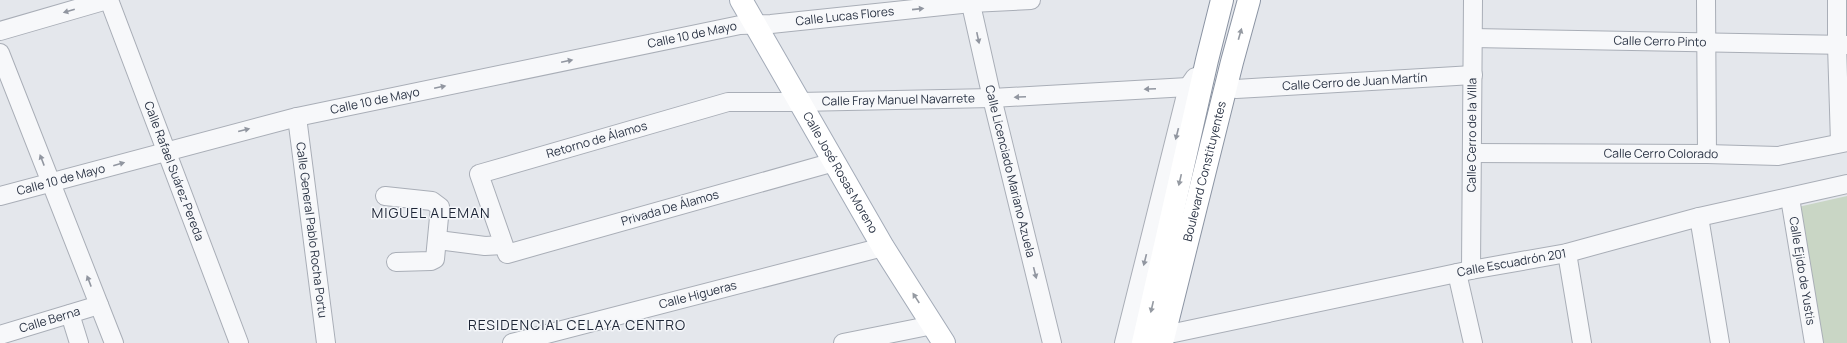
<svg xmlns="http://www.w3.org/2000/svg" width="1847" height="343" font-family="Manrope,sans-serif">
<style>
.green{fill:#c9d6c5}
.lines{fill:none;stroke-linecap:round;stroke-linejoin:round}
.minor-casing{stroke:#a9aeb7;stroke-width:20}
.major-casing{stroke:#a3abb8;stroke-width:24}
.highway-casing{stroke:#8b94a3;stroke-width:24}
.minor{stroke:#f7f8fa;stroke-width:18}
.major{stroke:#fff;stroke-width:22}
.highway{stroke:#fff;stroke-width:22}
.oneway{fill:#9196a0}
.oneway2{fill:#959aa2}
.labels{text-anchor:middle;stroke-width:3;stroke-linejoin:round;paint-order:stroke}
.street-label{font-size:12px;fill:#2b3445;stroke:#f4f6f9}
.quarter-label{font-size:14px;letter-spacing:1px;fill:#1d2536;stroke:#f4f6f9}
</style>
<rect width="100%" height="100%" fill="#e4e7ec"/>
<path class="green" d="M1847 196V343H1814L1798 207Z"/>
<g class="lines">
<g class="minor-casing">
<g id="minor">
<path id="s1" d="M109 0 239 343"/>
<path id="s2" d="M970 0 992 98 1052 343"/>
<path d="M1706 0 1707 154"/>
<path d="M1837 0V45L1840 143"/>
<path d="M0 31 107 0"/>
<path id="s3" d="M1473 38 1847 45"/>
<path d="M0 53 114 343"/>
<path id="s4" d="M1236 89 1473 75"/>
<path id="s5" d="M297 117 326 343"/>
<path id="s6" d="M1473 153 1707 154 1778 156 1847 142"/>
<path id="s7" d="M834 162 507 254 479 174 728 102H799L992 98 1188 87"/>
<path id="s8" d="M0 196 297 117 740 25 771 24 971 3 1031 0"/>
<path d="M385 196 432 201 440 207 435 259 431 261 396 262"/>
<path id="s9" d="M1790 198 1814 343"/>
<path d="M1699 217 1720 343"/>
<path d="M438 240 485 246 503 245"/>
<path d="M1567 253 1582 343"/>
<path id="s10" d="M1471 270 1473 0"/>
<path d="M1457 273 1473 343"/>
<path d="M70 314 79 343"/>
<path id="s11" d="M1174 333 1471 270 1567 253 1699 217 1847 184"/>
<path id="s12" d="M0 335 99 305"/>
<path id="s13" d="M512 343 883 247"/>
<path d="M843 343 933 325"/>
<path d="M1124 343 1188 87 1195 77"/>
</g>
</g>
<g class="major-casing">
<g id="major">
<path id="s14" d="M741 0 883 247 944 343"/>
</g>
</g>
<g class="highway-casing">
<g id="highway">
<path d="M1143 343 1207 60 1222 0"/>
<path id="s15" d="M1162 343 1232 62 1249 0"/>
</g>
</g>
<use href="#minor" class="minor"/>
<use href="#major" class="major"/>
<use href="#highway" class="highway"/>
</g>
<defs><path id="oneway-solid" d="M-6-.8H1V-3.2L6.5 0L1 3.2V.8H-6Z"/></defs>
<g class="oneway">
<use href="#oneway-solid" transform="translate(918 9) rotate(-6)"/>
<use href="#oneway-solid" transform="translate(69 11) rotate(164)"/>
<use href="#oneway-solid" transform="translate(978 38) rotate(78)"/>
<use href="#oneway-solid" transform="translate(567 61) rotate(-12)"/>
<use href="#oneway-solid" transform="translate(440 87) rotate(-12)"/>
<use href="#oneway-solid" transform="translate(1150 89) rotate(177)"/>
<use href="#oneway-solid" transform="translate(1020 97) rotate(177)"/>
<use href="#oneway-solid" transform="translate(244 130) rotate(-14)"/>
<use href="#oneway-solid" transform="translate(1177 134) rotate(104)"/>
<use href="#oneway-solid" transform="translate(42 160) rotate(-111)"/>
<use href="#oneway-solid" transform="translate(119 164) rotate(-16)"/>
<use href="#oneway-solid" transform="translate(1145 260) rotate(104)"/>
<use href="#oneway-solid" transform="translate(1035 273) rotate(76)"/>
<use href="#oneway-solid" transform="translate(89 281) rotate(-111)"/>
</g>
<g class="oneway2">
<use href="#oneway-solid" transform="translate(1240 34) rotate(-74)"/>
<use href="#oneway-solid" transform="translate(1180 180) rotate(103)"/>
<use href="#oneway-solid" transform="translate(916 298) rotate(-123)"/>
<use href="#oneway-solid" transform="translate(1152 307) rotate(103)"/>
</g>
<g class="labels">
<g class="street-label">
<text dy="4" stroke="none"><textPath href="#s8" startOffset="865">Calle Lucas Flores</textPath></text>
<text dy="4" stroke="none"><textPath href="#s8" startOffset="711">Calle 10 de Mayo</textPath></text>
<text dy="4" stroke="none"><textPath href="#s3" startOffset="187">Calle Cerro Pinto</textPath></text>
<text dy="4" stroke="none"><textPath href="#s4" startOffset="119">Calle Cerro de Juan Martín</textPath></text>
<text dy="4" stroke="none"><textPath href="#s7" startOffset="854">Calle Fray Manuel Navarrete</textPath></text>
<text dy="4" stroke="none"><textPath href="#s8" startOffset="387">Calle 10 de Mayo</textPath></text>
<text dy="4" stroke="none"><textPath href="#s10" startOffset="135">Calle Cerro de la Villa</textPath></text>
<text dy="4" stroke="none"><textPath href="#s7" startOffset="547">Retorno de Álamos</textPath></text>
<text dy="4" stroke="none"><textPath href="#s6" startOffset="188">Calle Cerro Colorado</textPath></text>
<text dy="4" stroke="none"><textPath href="#s1" startOffset="183">Calle Rafael Suárez Pereda</textPath></text>
<text dy="4" stroke="none"><textPath href="#s15" startOffset="177">Boulevard Constituyentes</textPath></text>
<text dy="4" stroke="none"><textPath href="#s2" startOffset="176">Calle Licenciado Mariano Azuela</textPath></text>
<text dy="4" stroke="none"><textPath href="#s14" startOffset="199">Calle José Rosas Moreno</textPath></text>
<text dy="4" stroke="none"><textPath href="#s8" startOffset="63">Calle 10 de Mayo</textPath></text>
<text transform="translate(670 208) rotate(-16)" y="4">Privada De Álamos</text>
<text dy="4" stroke="none"><textPath href="#s5" startOffset="114">Calle General Pablo Rocha Portu</textPath></text>
<text dy="4" stroke="none"><textPath href="#s11" startOffset="345">Calle Escuadrón 201</textPath></text>
<text dy="4" stroke="none"><textPath href="#s9" startOffset="74">Calle Ejido de Yustis</textPath></text>
<text dy="4" stroke="none"><textPath href="#s13" startOffset="192">Calle Higueras</textPath></text>
<text dy="4" stroke="none"><textPath href="#s12" startOffset="52">Calle Berna</textPath></text>
</g>
<g class="quarter-label">
<text x="431" y="218">MIGUEL ALEMAN</text>
<text x="577" y="330">RESIDENCIAL CELAYA CENTRO</text>
</g>
</g>
</svg>
